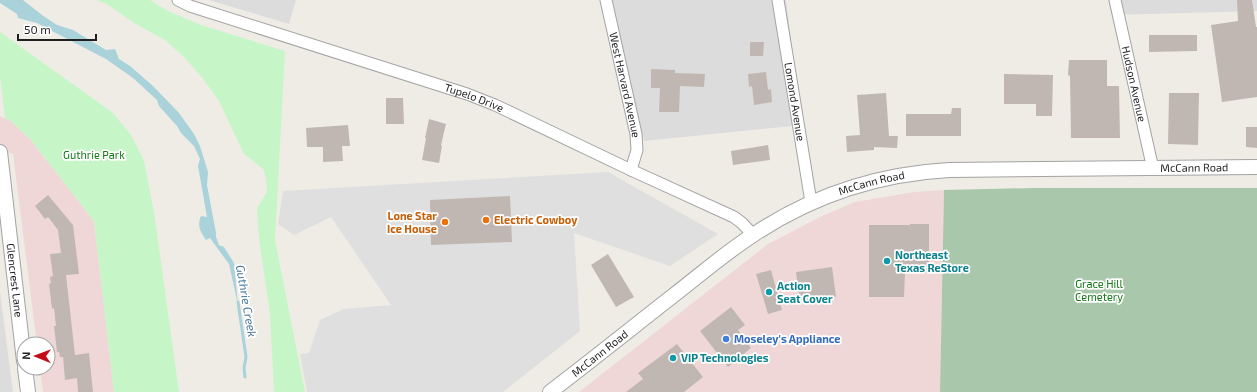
<svg xmlns="http://www.w3.org/2000/svg" width="1257" height="392" font-family="'Exo 2',sans-serif">
<style>
.residential{fill:#dddcdc}
.commercial{fill:#efd7d7}
.cemetery{fill:#a9c7ab}
.park{fill:#c6f6c7}
.parking{fill:#dfdfdf}
.water{fill:#a9d2da}
.lines{fill:none;stroke-linecap:round;stroke-linejoin:round}
.stream{stroke:#a9d2da;stroke-width:3}
.building{fill:#c0b7b3}
.minor-casing{stroke:#a3a3a3;stroke-width:13}
.tertiary-casing{stroke:#a3a3a3;stroke-width:16}
.minor{stroke:#fff;stroke-width:11}
.tertiary{stroke:#fff;stroke-width:14}
.food-dot{fill:#e8710a;stroke:#fff;stroke-width:1.5}
.culture-dot{fill:#0f9aa8;stroke:#fff;stroke-width:1.5}
.shop-dot{fill:#3f7fe0;stroke:#fff;stroke-width:1.5}
.labels{text-anchor:middle;stroke-width:3.5;stroke-linejoin:round;paint-order:stroke}
.street-label{font-size:11px;fill:#1f1f1f;stroke:#fff}
.park-label{font-size:11px;fill:#137815;stroke:#fff}
.food-label{font-size:11px;font-weight:bold;fill:#c56008;stroke:#fff;text-anchor:end}
.culture-label{font-size:11px;font-weight:bold;fill:#0d838f;stroke:#fff;text-anchor:start}
.shop-label{font-size:11px;font-weight:bold;fill:#366cbe;stroke:#fff;text-anchor:start}
.water-label{font-size:12px;font-style:italic;fill:#4b789a;stroke:#fff}
</style>
<rect width="100%" height="100%" fill="#efece6"/>
<path class="residential" d="M209 0H296L289 24Z
M611 0H786L802 125 644 141Z
M1108 0H1257V11L1112 15Z
M0 292 13 392H0Z"/>
<path class="commercial" d="M0 116 11 121 30 139 94 221 114 392H43L40 368H48V344H37L13 154 0 150Z
M944 190 940 392H579L768 244 822 216 855 202 914 192Z"/>
<path class="cemetery" d="M1034 188H1257V392H940L944 190Z"/>
<path class="park" d="M96 0H150L168 11 201 25 285 51 275 240 305 392H274L270 314 260 246 258 226 257 208 267 192 266 178 263 169 244 154 219 101 204 80 185 58 165 40 134 23 107 4Z
M0 32 113 113 131 135 144 161 154 212 179 392H114L94 221 30 139 11 121 5 118 0 76Z"/>
<path class="parking" d="M608 172 718 234 670 266 574 233 580 331 503 392H307L300 354 309 353 320 320 344 309 391 305 331 217 294 235 278 224 283 191Z"/>
<path class="water" d="M0 0H23L42 15 57 25 73 30 106 50 115 49 119 59 130 66 153 86 179 113 194 134 200 146 208 172 207 185 216 233V237L219 245 224 247 234 263 238 305 229 264 210 238 206 240C200 231 197 226 201 216L207 217 198 166 200 159 194 146 181 133 177 126 159 106 157 100 133 78 106 59 52 31 37 23 18 18 17 14 0 3Z"/>
<g class="lines">
<path class="stream" d="M238 302 246 357 244 368 245 377"/>
</g>
<path class="building" d="M1237 0H1252L1256 27H1257V97L1222 102 1211 25 1238 21Z
M1149 35H1197V51L1149 52Z
M750 42H764L763 56H750Z
M1069 60H1107V86H1119L1120 138H1071L1070 76 1068 75Z
M651 69 675 70V73L705 74 704 87 680 86 679 112H659L660 88H651Z
M766 72 768 90 771 89 772 102 754 105 752 86 749 87 748 74Z
M1004 74 1053 75 1052 116H1036V104H1004Z
M886 93 889 136H898L897 148 874 147V150L847 152 846 136 860 135 857 95Z
M1169 93H1199L1198 145 1168 144Z
M386 98H403L404 124H386Z
M952 108H961V136H906V114H951Z
M429 119 446 124 441 145 442 146 439 163 422 160 426 138H425Z
M348 125 350 146H342L343 161 323 162V147H307L306 128Z
M1246 127H1257V148L1246 147Z
M768 145 770 160 733 165 731 151Z
M48 195 73 225 79 274 66 275 75 355 89 353 93 392H78L77 378 65 380 63 357H60L59 352H57L54 326H56L54 308 52 309 49 284 51 283 50 277 53 276 50 254 61 253 58 230 48 217 45 219 35 206Z
M510 196 512 242 431 245 430 200Z
M910 224H929V273H905L904 297H869V225H910Z
M608 254 634 297 616 307 591 265Z
M832 267 836 297 800 302 796 272Z
M771 270 782 310 768 314 756 274Z
M731 307 745 325 738 330 751 348 728 367 700 331Z
M677 344 703 377 684 392H626L643 379 638 373Z"/>
<g class="lines">
<g class="minor-casing">
<g id="minor">
<path id="s1" d="M178 0 190 6 467 94 495 105 631 170 734 217 742 223 753 235"/>
<path id="s2" d="M606 0 636 134 637 150 631 170"/>
<path id="s3" d="M778 0 811 202"/>
<path id="s4" d="M1115 0 1153 169"/>
</g>
</g>
<g class="tertiary-casing">
<g id="tertiary">
<path id="s5" d="M0 152 24 361"/>
<path d="M25 368 28 392"/>
<path id="s6" d="M550 392C592 360 633 327 674 295 700 275 725 253 753 235 813 195 877 174 949 170L1257 167"/>
</g>
</g>
<use href="#minor" class="minor"/>
<use href="#tertiary" class="tertiary"/>
</g>
<g class="food-dot">
<circle cx="486" cy="220" r="4"/>
<circle cx="445" cy="222" r="4"/>
</g>
<g class="culture-dot">
<circle cx="887" cy="261" r="4"/>
<circle cx="769" cy="292" r="4"/>
<circle cx="673" cy="358" r="4"/>
</g>
<circle class="shop-dot" cx="726" cy="339" r="4"/>
<g class="labels">
<g class="street-label">
<text dy="4" stroke="none"><textPath href="#s4" startOffset="86">Hudson Avenue</textPath></text>
<text dy="4" stroke="none"><textPath href="#s2" startOffset="87">West Harvard Avenue</textPath></text>
<text dy="4" stroke="none"><textPath href="#s1" startOffset="312">Tupelo Drive</textPath></text>
<text dy="4" stroke="none"><textPath href="#s3" startOffset="103">Lomond Avenue</textPath></text>
<text dy="4" stroke="none"><textPath href="#s6" startOffset="711">McCann Road</textPath></text>
<text dy="4" stroke="none"><textPath href="#s6" startOffset="387">McCann Road</textPath></text>
<text dy="4" stroke="none"><textPath href="#s5" startOffset="129">Glencrest Lane</textPath></text>
<text dy="4" stroke="none"><textPath href="#s6" startOffset="63">McCann Road</textPath></text>
</g>
<g class="park-label">
<text x="94" y="159">Guthrie Park</text>
<text x="1099" y="288">Grace Hill<tspan x="1099" dy="13">Cemetery</tspan></text>
</g>
<g class="food-label">
<text x="437" y="220">Lone Star<tspan x="437" dy="13">Ice House</tspan></text>
<text x="494" y="224" text-anchor="start">Electric Cowboy</text>
</g>
<g class="culture-label">
<text x="895" y="259">Northeast<tspan x="895" dy="13">Texas ReStore</tspan></text>
<text x="777" y="290">Action<tspan x="777" dy="13">Seat Cover</tspan></text>
<text x="681" y="362">VIP Technologies</text>
</g>
<g class="shop-label">
<text x="734" y="343">Moseley's Appliance</text>
</g>
<g class="water-label">
<text transform="translate(246 301) rotate(80)" y="4">Guthrie Creek</text>
</g>
</g>
<g transform="translate(36 356) rotate(271)"><circle r="19" fill="#ffffff" stroke="#a5a5a5"/>
<path d="M0-3L7 15L0 10L-7 15Z" fill="#c20d18"/>
<text y="-6" font-size="11" font-weight="bold" text-anchor="middle" fill="#1f1f1f">N</text>
</g>
<path d="M18 34v6h78v-6" fill="none" stroke="#1f1f1f" stroke-width="2"/>
<text x="24" y="34" font-size="12" fill="#1f1f1f" stroke="#ffffff" stroke-width="3" paint-order="stroke">50 m</text>
</svg>
